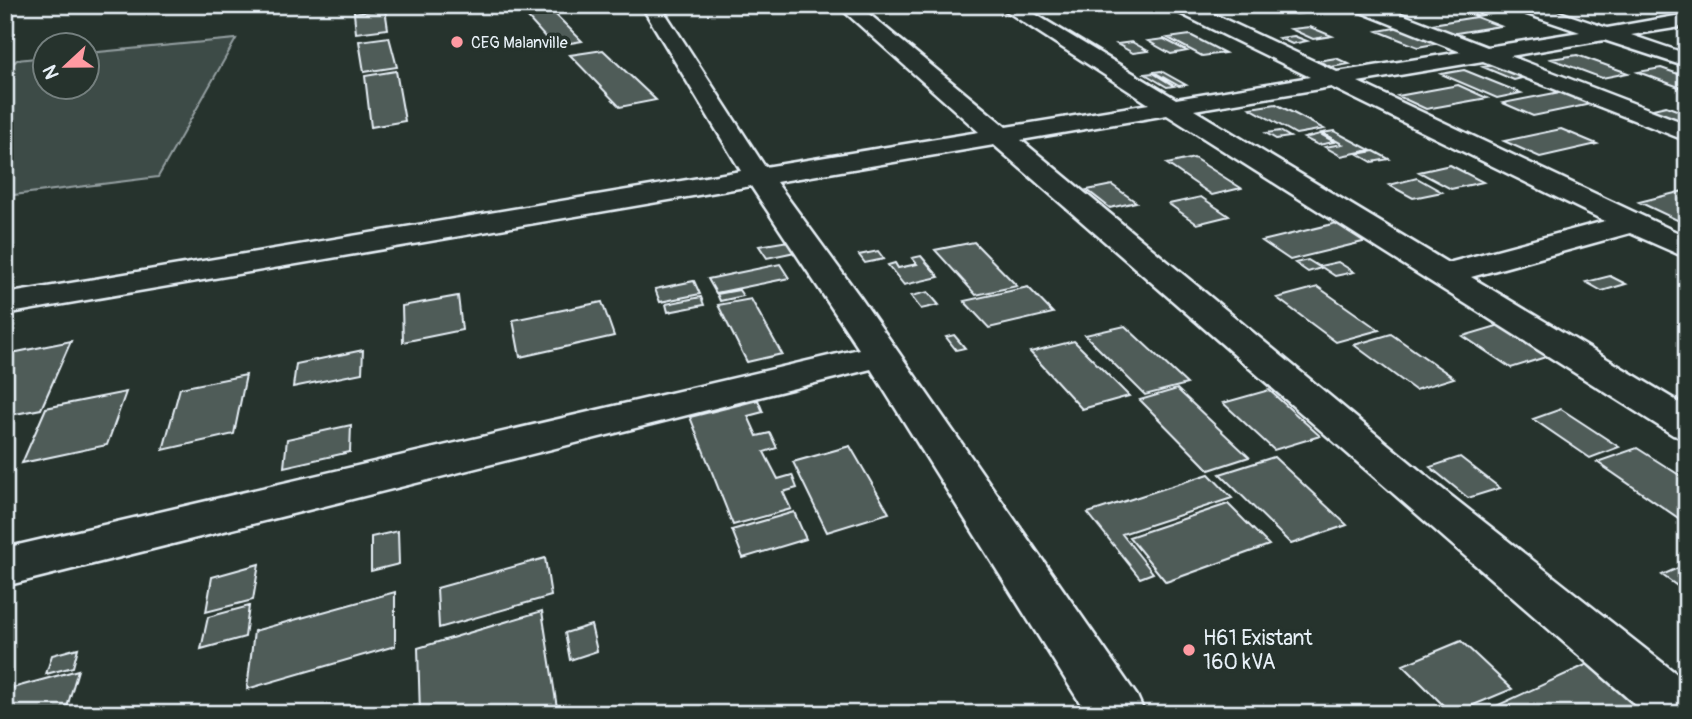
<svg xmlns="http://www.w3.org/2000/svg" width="1692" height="719" font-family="Pangolin,sans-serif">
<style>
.green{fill:#3e4b47;stroke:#939ea0;stroke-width:2}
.building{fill:#505c59;stroke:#e8f1f8;stroke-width:2}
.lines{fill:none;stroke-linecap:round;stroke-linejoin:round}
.street-casing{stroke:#e8f1f8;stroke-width:5}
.street{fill:#26332d;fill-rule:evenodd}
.poi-dot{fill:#ff9aa2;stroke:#26332d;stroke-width:2.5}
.labels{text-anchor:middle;stroke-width:7;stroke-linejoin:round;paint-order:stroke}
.far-poi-label{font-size:16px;fill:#e8f1f8;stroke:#26332d;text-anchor:start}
.near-poi-label{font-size:21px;fill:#e8f1f8;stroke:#26332d;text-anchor:start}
</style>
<rect width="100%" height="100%" fill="#26332d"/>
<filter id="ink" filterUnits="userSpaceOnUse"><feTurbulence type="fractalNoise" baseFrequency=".0143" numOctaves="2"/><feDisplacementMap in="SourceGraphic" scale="14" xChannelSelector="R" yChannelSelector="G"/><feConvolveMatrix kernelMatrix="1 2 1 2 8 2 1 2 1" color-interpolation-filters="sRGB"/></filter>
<g filter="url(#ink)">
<path class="green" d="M236 39 158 177 5 196V71L17 60 45 57 46 88H88V53Z"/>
<path class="building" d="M354 5H384L385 9 354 13Z
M1105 5H1127L1135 9 1117 12Z
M1275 5H1311L1324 11 1296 14Z
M1476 7 1495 13 1477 16 1459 10Z
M385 9 388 29 356 33 354 13Z
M554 13 582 41 553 46 527 17Z
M1476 17 1500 26 1450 34 1426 25Z
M1310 27 1332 36 1313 39 1291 29Z
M1400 27 1440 43 1418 47 1378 31Z
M1190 35 1225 53 1202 56 1168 38Z
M1294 36 1307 41 1292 44 1279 38Z
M389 37 397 67 364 72 359 41Z
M1164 39 1187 51 1171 54 1148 41Z
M1132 42 1148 51 1133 53 1117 44Z
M603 50 656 100 620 107 570 55Z
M1577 55 1628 73 1602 78 1551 59Z
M1336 58 1349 64 1331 67 1318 61Z
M1495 65 1526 77 1514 80 1483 67Z
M1661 68 1687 77V90L1638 72Z
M1464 70 1521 93 1497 98 1441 74Z
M396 71 405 121 371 127 365 76Z
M1161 71 1186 85 1179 86 1154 72Z
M1153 73 1174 86 1167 87 1145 74Z
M1458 85 1487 98 1426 109 1398 96Z
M1560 92 1591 104 1533 116 1503 103Z
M1276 104 1324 129 1296 134 1250 108Z
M1666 106 1687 114V123L1681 125 1644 111Z
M1561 129 1597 144 1540 157 1504 141Z
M1280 131 1290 137 1276 139 1266 133Z
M1334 131 1370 150 1341 156 1325 147 1342 144 1322 133Z
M1320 134 1334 142 1318 145 1304 138Z
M1374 151 1389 159 1372 162 1358 154Z
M1194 158 1241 188 1212 195 1167 164Z
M1450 165 1483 182 1451 189 1419 172Z
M1417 178 1442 192 1413 198 1389 185Z
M1112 185 1136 202 1110 208 1087 190Z
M1687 190V217L1677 220 1639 202Z
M1201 197 1229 216 1197 224 1169 204Z
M1349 220 1379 238 1290 260 1262 241Z
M788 241 795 252 767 258 759 246Z
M974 242 1017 286 976 295 935 250Z
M878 251 884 259 865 263 859 255Z
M921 256 939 277 904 285 888 265 895 263 898 268 917 264 912 258Z
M1308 260 1321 268 1308 272 1295 263Z
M1338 262 1354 272 1335 276 1320 266Z
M780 264 789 278 716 293 708 279Z
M1610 276 1626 284 1602 291 1586 282Z
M694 281 700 294 660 302 655 289Z
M1028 287 1053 313 989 328 964 301Z
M1318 287 1379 330 1336 342 1277 298Z
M739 290 743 296 720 301 717 294Z
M928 292 939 305 921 309 911 296Z
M458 296 462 330 403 342 402 306Z
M701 297 704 305 668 312 666 304Z
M751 299 782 354 747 362 718 305Z
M602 302 614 336 520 357 513 320Z
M1500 325 1549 356 1511 368 1463 336Z
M1125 326 1187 384 1145 395 1085 335Z
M1391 334 1454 378 1415 390 1354 345Z
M954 335 965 348 956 350 946 337Z
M71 341 41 409 5 416V365L12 353Z
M1074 341 1129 396 1082 409 1030 352Z
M363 350 362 373 293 387 296 364Z
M246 375 234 434 163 450 180 388Z
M1177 389 1249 457 1209 470 1140 400Z
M1269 390 1320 436 1274 450 1223 403Z
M126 392 107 445 22 463 46 408Z
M758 400 763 412 748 416 757 436 770 433 777 448 764 452 778 479 792 475 797 488 783 492 791 509 733 525 690 417Z
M1561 409 1619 447 1590 458 1533 419Z
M351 425 350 452 284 467 287 439Z
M850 446 889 513 827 532 793 462Z
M1637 448 1687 480V524L1597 462Z
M1274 457 1347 525 1291 544 1220 474Z
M1460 457 1500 488 1468 498 1430 467Z
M1209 474 1232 498 1122 534 1153 573 1140 578 1088 513Z
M1228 504 1269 545 1166 582 1129 537Z
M794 512 806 539 743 558 732 530Z
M398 531 399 564 371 571V537Z
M545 558 551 596 439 628 437 588Z
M259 564 253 600 206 612 212 577Z
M1687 564V593L1662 575Z
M395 592V646L247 689 254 631Z
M249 606 245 637 201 649 208 617Z
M542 611 558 714H420L418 648Z
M591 625 597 651 570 660 565 633Z
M1461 641 1512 689 1452 714 1403 665Z
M78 648 73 667 46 674 52 655Z
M1590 663 1650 714H1479Z
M78 670 65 714H5V690Z
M121 705 118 714H92Z"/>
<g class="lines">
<g class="street-casing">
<path id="street" d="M641 5H660L765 167 979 132 837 5H858L1006 127 1149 104 997 5H1020L1176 99 1310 77 1171 9 1169 5H1194L1337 72 1461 52 1353 9 1351 5H1378L1487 47 1580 32 1512 9 1510 5H1539L1607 28 1687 14V26L1631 35 1687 54V67L1604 40 1510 56 1687 124V141L1483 61 1358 82 1687 237V258L1630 233 1471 277 1687 407V438L1673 435 1167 115 1021 140 1436 484 1687 682V714H1646L994 145 776 182 860 297 1137 696 1145 714H1087L871 369 5 586V548L859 349 751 186 5 314V294L741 171ZM1331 87 1605 221 1448 263 1194 110Z"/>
</g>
<use href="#street" class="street"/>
</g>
</g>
<g class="poi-dot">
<circle cx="457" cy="42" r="7"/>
<circle cx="1189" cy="650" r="7"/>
</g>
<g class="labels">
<g class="far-poi-label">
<text x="471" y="48">CEG Malanville</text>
</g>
<g class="near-poi-label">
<text x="1203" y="645">H61 Existant<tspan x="1203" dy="24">160 kVA</tspan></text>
</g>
</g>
<rect width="1692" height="719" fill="none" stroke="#26332d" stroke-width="28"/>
<rect x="14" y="14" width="1664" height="691" fill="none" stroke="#e8f1f8" stroke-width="2.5" filter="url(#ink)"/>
<g transform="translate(66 66) rotate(248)"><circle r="33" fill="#26332d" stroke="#747f7e" stroke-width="2"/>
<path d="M0-5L12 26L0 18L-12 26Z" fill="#ff9aa2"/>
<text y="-10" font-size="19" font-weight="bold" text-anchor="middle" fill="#e8f1f8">N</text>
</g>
</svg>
